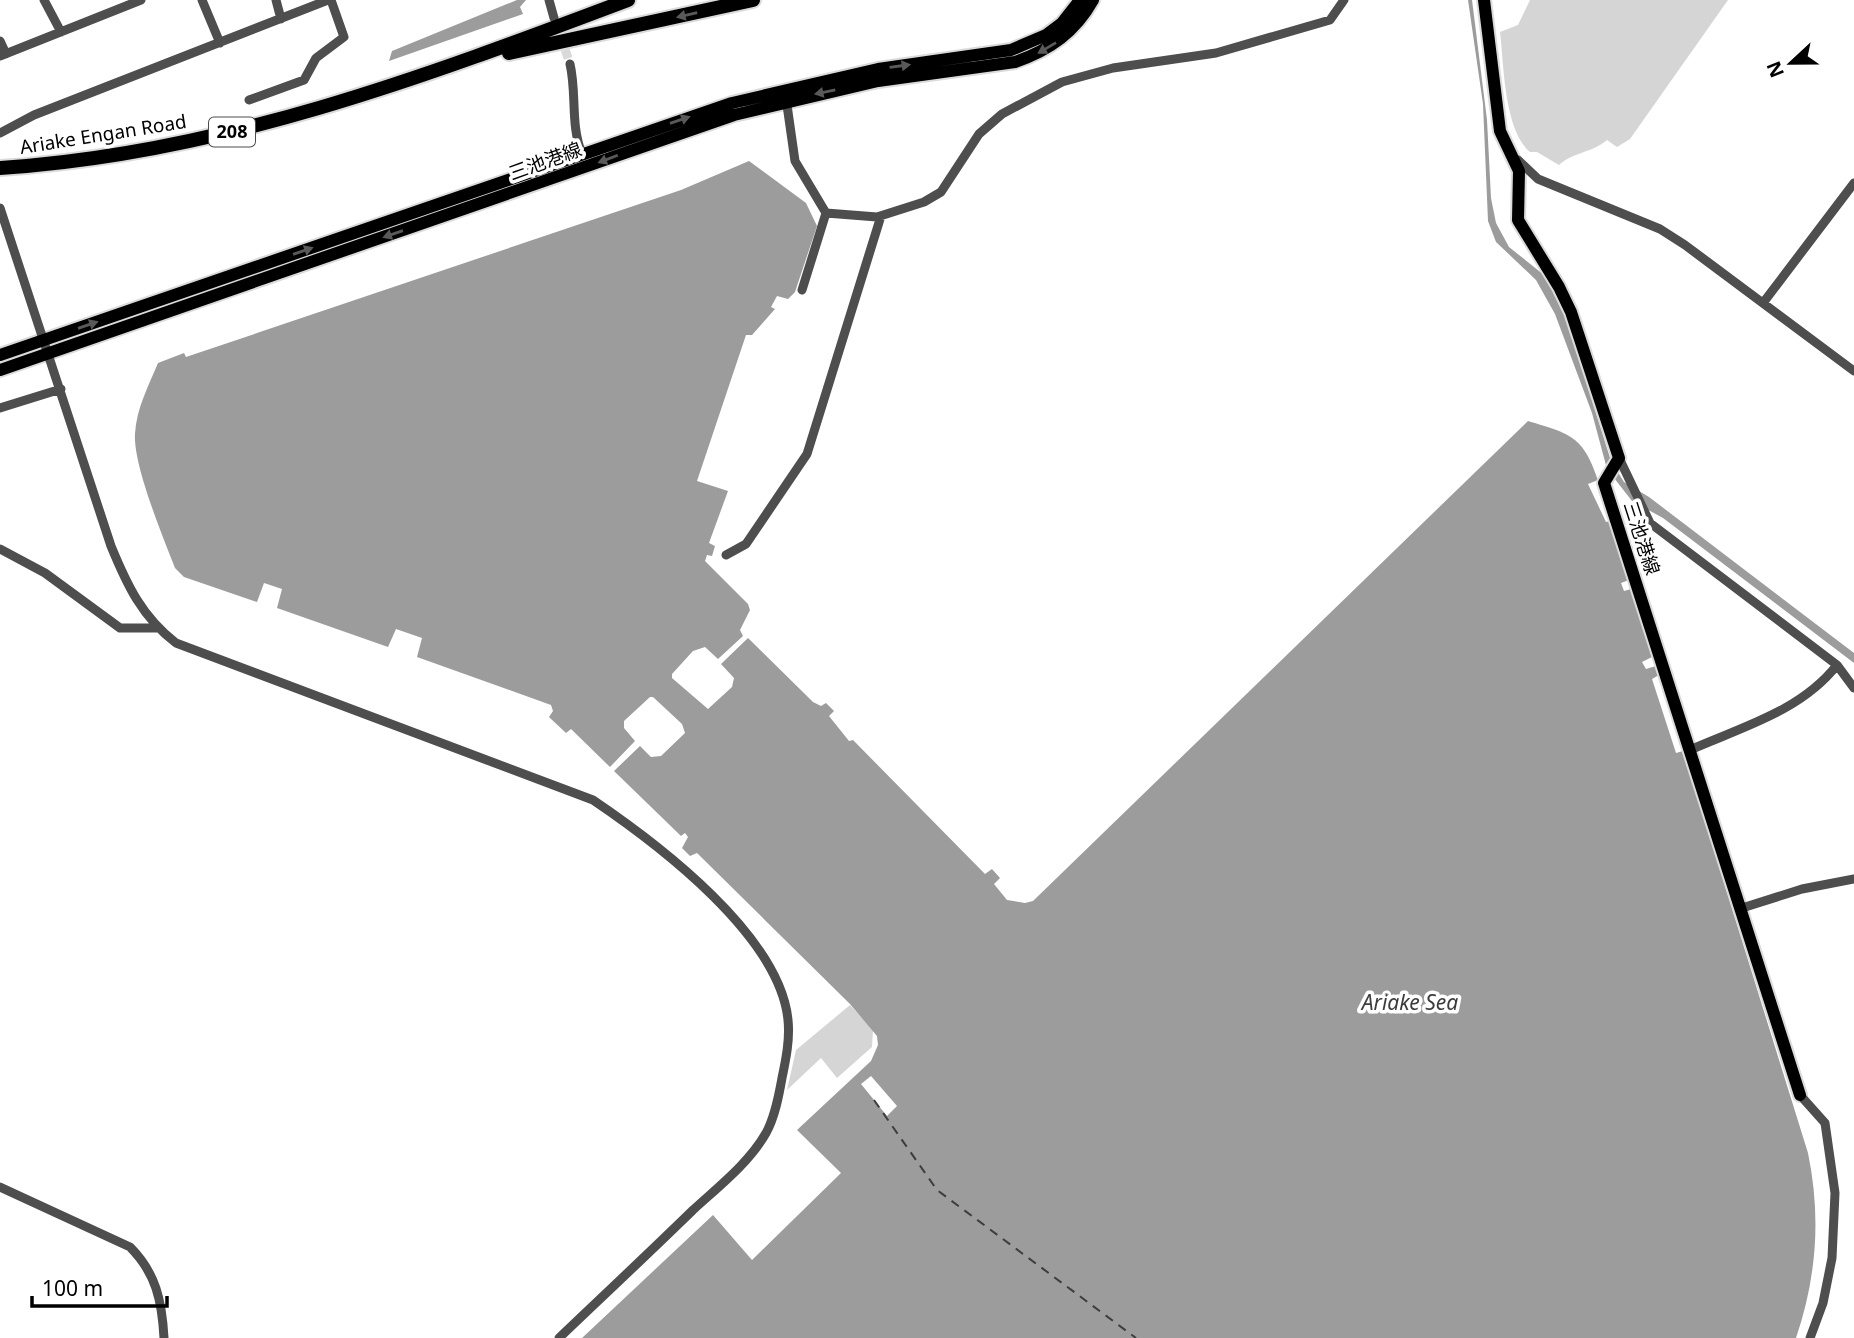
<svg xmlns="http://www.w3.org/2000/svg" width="1854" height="1338" font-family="'Noto Sans','Noto Sans JP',sans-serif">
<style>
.green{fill:#d5d5d5}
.water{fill:#9c9c9c}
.pier{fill:#fff}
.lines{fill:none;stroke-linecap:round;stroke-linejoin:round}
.ferry{stroke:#3d3d3d;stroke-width:2;stroke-dasharray:9 7;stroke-linecap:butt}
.minor-tunnel{stroke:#d9d9d9;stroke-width:9;stroke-dasharray:9 4.5;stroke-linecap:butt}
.major-casing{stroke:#dbdbdb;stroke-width:16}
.highway-casing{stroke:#dbdbdb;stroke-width:18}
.minor{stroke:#4e4e4e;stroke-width:9}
.major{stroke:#000;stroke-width:12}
.highway{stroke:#000;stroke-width:14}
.oneway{fill:#595959}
.labels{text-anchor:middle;stroke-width:7;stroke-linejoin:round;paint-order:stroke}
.shield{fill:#fff;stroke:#4c4c4c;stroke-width:2}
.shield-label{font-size:18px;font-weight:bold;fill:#000}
.street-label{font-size:19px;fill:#000;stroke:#fff}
.water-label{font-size:21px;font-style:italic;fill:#3d3d3d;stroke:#fff}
</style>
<rect width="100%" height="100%" fill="#fff"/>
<path class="green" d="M1530 0H1728L1630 139 1617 147 1607 140C1592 153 1573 152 1559 165L1537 152H1530C1504 130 1504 66 1500 32L1518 25Z
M850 1005 873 1030 872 1047 837 1078 821 1058 787 1090 796 1050Z"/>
<path class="water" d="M517 0H526L520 7 523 14 389 61 392 51Z
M1468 0H1472L1487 120 1491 198 1496 223 1509 247 1544 275 1565 314 1611 461 1624 482 1649 497 1854 653V663L1663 518 1632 501 1607 469 1592 413 1555 314 1536 280 1496 242 1488 221 1483 104Z
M749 161 806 203 817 226 795 292 788 299 777 296 771 307 775 309 752 335H746L697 481 728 491 709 543 715 546 712 556 707 555 705 561 748 604 750 610 740 630 743 636 718 659 705 647 693 651 672 674V678L708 709 732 687 734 678 721 664 748 638 813 702 821 706 826 703 834 711 829 716 849 741 853 740 985 874 992 869 1000 878 994 884 1007 900 1025 903 1033 901 1528 421C1571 434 1583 436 1598 480L1588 484 1606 522 1614 520 1629 580 1621 583 1624 591 1631 589 1652 657 1642 662 1646 669 1656 666 1659 675 1652 679 1676 753 1683 751 1808 1153C1821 1216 1817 1276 1796 1338H582L713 1215 752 1260 841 1173 797 1130 871 1061 878 1045 877 1036 850 1004 697 853 690 856 682 848 688 837 685 833 681 836 614 771 640 746 651 757 661 756 685 733 682 724 653 697H650L624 721V728L635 741 610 767 571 729 566 733 549 717 553 711 551 705 417 657 422 638 396 629 388 647 277 608 282 589 264 583 257 602 184 577 175 568C163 537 133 465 135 434 136 409 149 385 158 363L184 353 186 357 681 190Z"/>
<path class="pier" d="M871 1076 897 1106 887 1116 861 1084Z"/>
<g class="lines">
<path class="ferry" d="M874 1100 937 1190 1136 1338"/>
<path class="minor-tunnel" d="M561 37 570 64"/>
<g class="major-casing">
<path id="major" d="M1484 0 1500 131 1519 171 1518 220 1559 287 1571 312 1619 458 1604 483 1800 1095
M0 355 732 103 878 69 1011 50 1046 35 1062 23 1080 0
M0 370 734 115 878 81 1015 62C1050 50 1075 32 1093 0"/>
</g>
<g class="highway-casing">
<path id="highway" d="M509 53 753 0
M0 168C220 154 424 77 628 0"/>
</g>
<path class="minor" d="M44 0 61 32
M202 0 220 43
M276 0 281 19
M549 0 554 18
M0 41 6 54
M0 56 141 0
M570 64C577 94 570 124 582 154
M786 98 795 161 826 213
M249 100 304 80 316 58 344 37 331 0
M0 133 34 115 328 0
M1518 160 1538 179 1660 229 1685 245 1854 371
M0 208 111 546C127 585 142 617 176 643L593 800C658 844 780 936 788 1020 790 1039 786 1059 782 1078 779 1095 775 1117 766 1133 749 1163 718 1187 693 1210 649 1253 604 1295 559 1338
M826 213 877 217 924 202 941 192 979 134 1002 114 1062 82 1113 68 1216 53 1330 20 1344 0
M802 290 826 213
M1763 303 1854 183
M0 408 61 389
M1619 458 1650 523 1837 665 1854 688
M0 549 45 573 120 628H156
M726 555 746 544 807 454 881 216
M1690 750C1742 727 1801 711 1837 665
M1742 908 1802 889 1854 879
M1800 1095 1825 1123 1835 1193 1832 1258 1823 1303 1810 1338
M0 1187 130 1247C156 1273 162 1301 164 1338"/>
<use href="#major" class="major"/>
<use href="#highway" class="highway"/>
</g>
<defs><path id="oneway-solid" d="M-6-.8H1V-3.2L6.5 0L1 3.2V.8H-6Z" transform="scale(1.75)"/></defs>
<g class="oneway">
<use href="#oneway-solid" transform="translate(687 15) rotate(167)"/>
<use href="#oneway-solid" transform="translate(1047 48) rotate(149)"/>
<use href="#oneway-solid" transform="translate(900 66) rotate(-8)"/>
<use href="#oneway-solid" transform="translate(825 92) rotate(168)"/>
<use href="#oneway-solid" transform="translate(680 120) rotate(-19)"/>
<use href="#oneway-solid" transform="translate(608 159) rotate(159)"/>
<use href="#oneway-solid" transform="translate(393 234) rotate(161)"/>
<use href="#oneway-solid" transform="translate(303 251) rotate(-19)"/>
<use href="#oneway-solid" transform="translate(88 325) rotate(-19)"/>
</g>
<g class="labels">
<rect class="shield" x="209" y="117.5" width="46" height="29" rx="5"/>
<g class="shield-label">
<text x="232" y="138">208</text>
</g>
<g class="street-label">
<text transform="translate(103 134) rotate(-9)" y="7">Ariake Engan Road</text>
<text transform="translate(545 161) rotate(-20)" y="7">三池港線</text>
<text transform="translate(1642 538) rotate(72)" y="7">三池港線</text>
</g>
<g class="water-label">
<text x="1410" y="1010">Ariake Sea</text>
</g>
</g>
<g transform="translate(1791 63) rotate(248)" stroke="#ffffff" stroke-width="5" paint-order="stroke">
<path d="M0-5L12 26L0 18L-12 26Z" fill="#000000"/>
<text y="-10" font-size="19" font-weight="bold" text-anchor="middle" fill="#000000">N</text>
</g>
<path d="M32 1296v10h135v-10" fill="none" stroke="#000000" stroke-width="3.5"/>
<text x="42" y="1296" font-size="21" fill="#000000" stroke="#ffffff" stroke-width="5" paint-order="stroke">100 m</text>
</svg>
